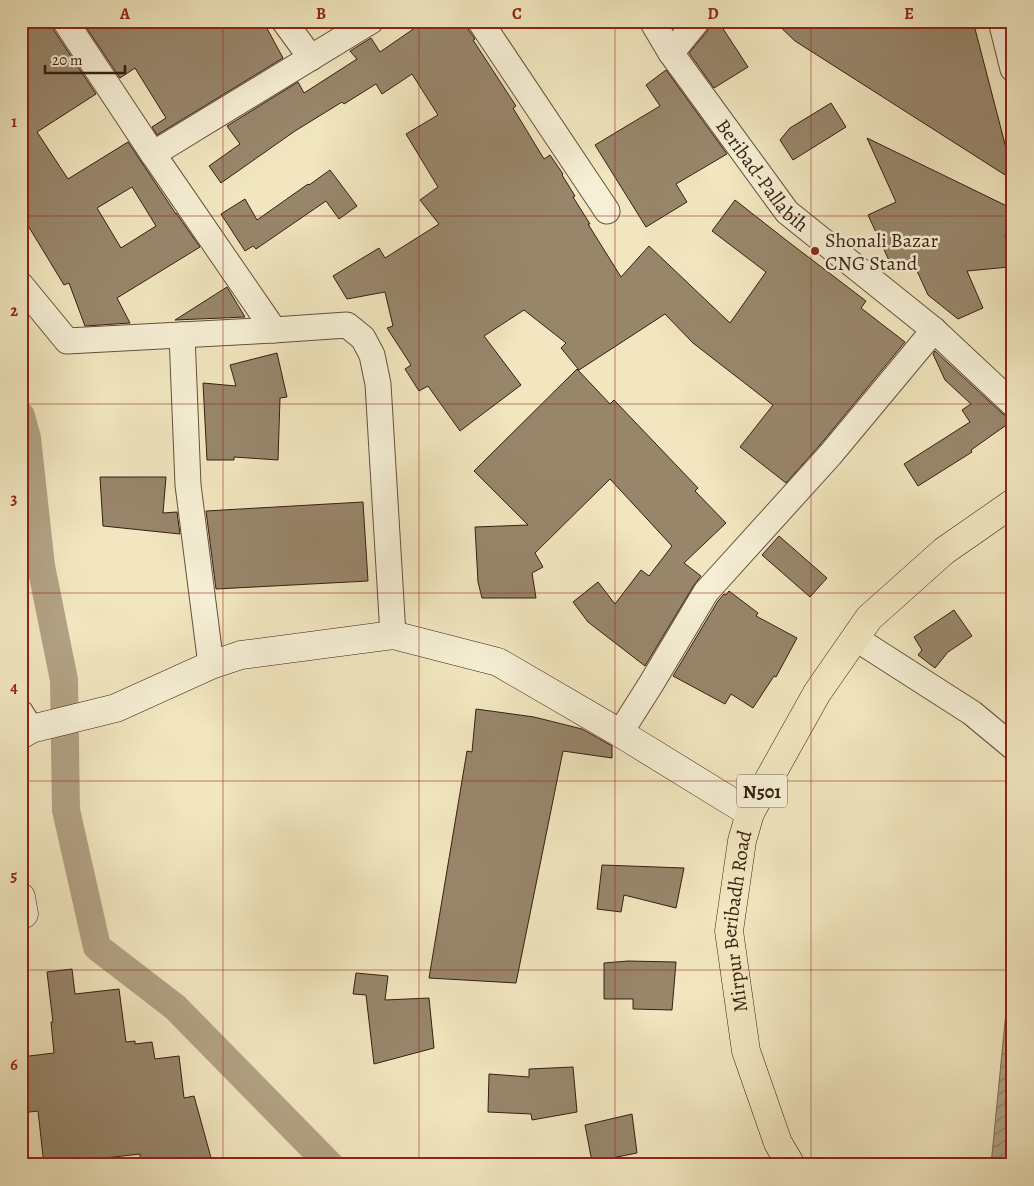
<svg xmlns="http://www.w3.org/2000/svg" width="1034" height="1186" font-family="Alegreya,serif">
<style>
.water{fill:url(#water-waves);stroke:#816d56}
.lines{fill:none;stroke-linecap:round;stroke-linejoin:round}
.canal{stroke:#b2a284;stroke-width:28}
.building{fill:#98866b;stroke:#371e11;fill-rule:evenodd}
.street-casing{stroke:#66503c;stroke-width:27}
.secondary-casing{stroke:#371e11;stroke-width:29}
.highway-casing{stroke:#371e11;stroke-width:29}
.street{stroke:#f6efd5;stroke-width:25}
.secondary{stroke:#f6efd5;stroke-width:28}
.highway{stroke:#f1e6bf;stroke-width:28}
.grid{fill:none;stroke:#8f2418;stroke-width:1;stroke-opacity:0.55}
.poi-dot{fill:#8f2418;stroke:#f6efd5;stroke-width:2}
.labels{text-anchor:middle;stroke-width:5;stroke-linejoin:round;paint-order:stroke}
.shield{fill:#f6efd5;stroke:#705d4c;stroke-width:1}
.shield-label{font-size:19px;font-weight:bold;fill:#371e11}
.street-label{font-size:20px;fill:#371e11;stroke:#f6efd5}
.poi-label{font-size:20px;fill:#371e11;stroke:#f6efd5;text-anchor:start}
.neatline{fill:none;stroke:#8f2418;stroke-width:2}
.grid-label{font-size:16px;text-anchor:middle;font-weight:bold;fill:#8f2418}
</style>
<defs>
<pattern id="water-waves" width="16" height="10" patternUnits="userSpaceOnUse" patternTransform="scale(1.25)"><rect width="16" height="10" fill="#b2a284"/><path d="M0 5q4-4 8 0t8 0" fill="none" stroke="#92836b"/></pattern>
</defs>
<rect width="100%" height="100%" fill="#f1e6bf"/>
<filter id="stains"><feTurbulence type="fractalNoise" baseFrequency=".004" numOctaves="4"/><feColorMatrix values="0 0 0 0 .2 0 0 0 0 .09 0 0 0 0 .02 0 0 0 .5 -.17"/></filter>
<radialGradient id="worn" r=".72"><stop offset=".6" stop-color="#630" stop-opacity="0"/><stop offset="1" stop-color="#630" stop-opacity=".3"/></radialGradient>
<path class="water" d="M1009 981H1013V1165H991Z"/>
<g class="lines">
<path class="canal" d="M21 416 27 438 41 566 64 680 66 810 97 947 175 1007 330 1165"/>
</g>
<path class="building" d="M21 21H51L53 29 96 94 37 132 68 179 128 142 176 214V213L200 247 117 298 130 323 85 326 69 283 64 285 21 214ZM132 187 156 226 121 248 97 208Z
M82 21H263L283 58 157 135 152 127 166 118 135 68 120 78Z
M425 21H466L468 29 475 39 473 40 516 106 513 108 544 159 550 155 563 174 562 175 575 196 573 197 590 224H588L621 277 649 246 730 323 766 272 712 231 735 200 786 240 866 301 861 308 905 342 819 446 786 483 740 447 773 405 693 343 665 314 579 370 561 348 566 343 524 310 484 336 521 385 460 431 428 386 419 391 405 369 411 365 387 328 393 326 385 292 347 299 333 276 379 248 385 258 439 224 420 200 438 187 406 134 438 115 412 74 382 94 376 84 344 104 342 102 295 131 221 183 209 166 240 144 227 126 298 82 304 93 357 59 350 51 371 38 380 52Z
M711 21H718L748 67 714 88 689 53 708 30Z
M774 21H973L1013 175V180L795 41Z
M666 70 727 154 676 184 687 202 646 227 595 145 660 106 646 85Z
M831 103 846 127 793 160 780 140 790 128Z
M867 138 1013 209V234H1005L1009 267 967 271 983 308 958 319 928 295 912 260 893 269 868 215 896 202Z
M330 170 357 206 339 219 326 201 256 249 253 246 245 251 221 214 245 199 257 220 308 184 309 185Z
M227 287 245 317 175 320Z
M935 351 1003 414 1010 418 1012 421 971 450 972 452 918 486 904 464 970 422 962 410 971 404 945 380 933 354Z
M277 353 287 397 280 398 278 460 234 457V460H207L203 383 236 386 230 365Z
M577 369 610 404 614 400 698 488 695 491 726 523 684 563 701 576 694 585 645 666 588 622 573 602 598 582 615 604 641 570 649 576 672 546 610 479 535 553 543 567 532 573 536 598H482L478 582 475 527 528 525 474 471Z
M100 477H166L163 513 177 512 180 534 103 526Z
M363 502 368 581 216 589 206 511Z
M779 536 827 578 810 597 762 555Z
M729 591 758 613 756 616 797 638 776 677 774 676 753 708 731 694 725 704 673 676 718 601 724 594 726 595Z
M954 610 972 636 948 652 935 668 918 655 922 650 914 637Z
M476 709 534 717 582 729 612 746V758L563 751 516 983 429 978 467 751 472 752Z
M602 865 684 868 676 908 624 895 621 912 597 909Z
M628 961 676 962 672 1010 633 1009V999H604V963Z
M72 969 75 994 119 989 126 1042 135 1041V1044L152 1042 155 1059 179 1056 184 1098 194 1096 213 1165H141L140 1154 44 1165 38 1111 21 1113V1057L54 1053 51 1022H53L47 972Z
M356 973 388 976 385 1000 429 998 434 1048 374 1064 366 995 353 994Z
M573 1067 577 1112 532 1120 531 1114 488 1112 489 1074 529 1077V1069Z
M632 1114 637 1153 592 1162 585 1125Z"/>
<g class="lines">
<g class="street-casing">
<g id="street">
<path d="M65 21 153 154 371 21"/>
<path d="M284 21 311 58"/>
<path d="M480 21 607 211"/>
<path id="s1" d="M652 21 671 53 787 212 934 330 1013 404"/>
<path d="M1001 21 1013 69"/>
<path d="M671 53 697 21"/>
<path d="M153 154 274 330"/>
<path d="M21 285 67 341 274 330 347 325 363 338 372 355 378 384 393 635"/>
<path d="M182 335 188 485 211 665"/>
<path d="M855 638 972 713 1013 747"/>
<path d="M21 713 31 729"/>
<path d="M620 733 651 684 706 592 830 455 934 330"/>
</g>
</g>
<g class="secondary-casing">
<path id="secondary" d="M21 735 31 729 116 708 211 665 241 655 393 635 498 662 620 733 750 813
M21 897 24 914H21"/>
</g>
<g class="highway-casing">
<g id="highway">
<path id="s2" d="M791 1165 778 1143 746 1051 729 931 742 841 750 813 817 693 869 618 944 551 1013 503"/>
</g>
</g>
<use href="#street" class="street"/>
<use href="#secondary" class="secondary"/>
<use href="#highway" class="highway"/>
</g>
<path class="grid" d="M223 21V1165M419 21V1165M615 21V1165M811 21V1165M21 216H1013M21 404H1013M21 593H1013M21 781H1013M21 970H1013"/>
<circle class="poi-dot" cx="815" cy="251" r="5"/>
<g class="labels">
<rect class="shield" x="737" y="774.5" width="50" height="33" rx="4"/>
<g class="shield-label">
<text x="762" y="798">N501</text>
</g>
<g class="street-label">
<text dy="7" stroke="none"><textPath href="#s1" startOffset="190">Beribad-Pallabih</textPath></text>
<text dy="7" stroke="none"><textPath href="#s2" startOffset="254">Mirpur Beribadh Road</textPath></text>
</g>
<g class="poi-label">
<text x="825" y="247">Shonali Bazar<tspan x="825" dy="23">CNG Stand</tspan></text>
</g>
</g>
<rect width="1034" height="1186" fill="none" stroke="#f1e6bf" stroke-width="55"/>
<path d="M45 65v8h80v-8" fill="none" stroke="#371e11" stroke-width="2.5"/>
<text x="52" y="65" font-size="15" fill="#371e11" stroke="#f6efd5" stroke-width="4" paint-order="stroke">20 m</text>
<rect x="28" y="28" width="978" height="1130" class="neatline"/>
<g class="grid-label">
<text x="125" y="19">A</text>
<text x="321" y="19">B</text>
<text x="517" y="19">C</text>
<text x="713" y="19">D</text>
<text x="909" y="19">E</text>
<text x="14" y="127">1</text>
<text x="14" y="316">2</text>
<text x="14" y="504">3</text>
<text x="14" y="693">4</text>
<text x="14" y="881">5</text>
<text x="14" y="1070">6</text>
</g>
<rect width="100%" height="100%" filter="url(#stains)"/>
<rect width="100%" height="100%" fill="url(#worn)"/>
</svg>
